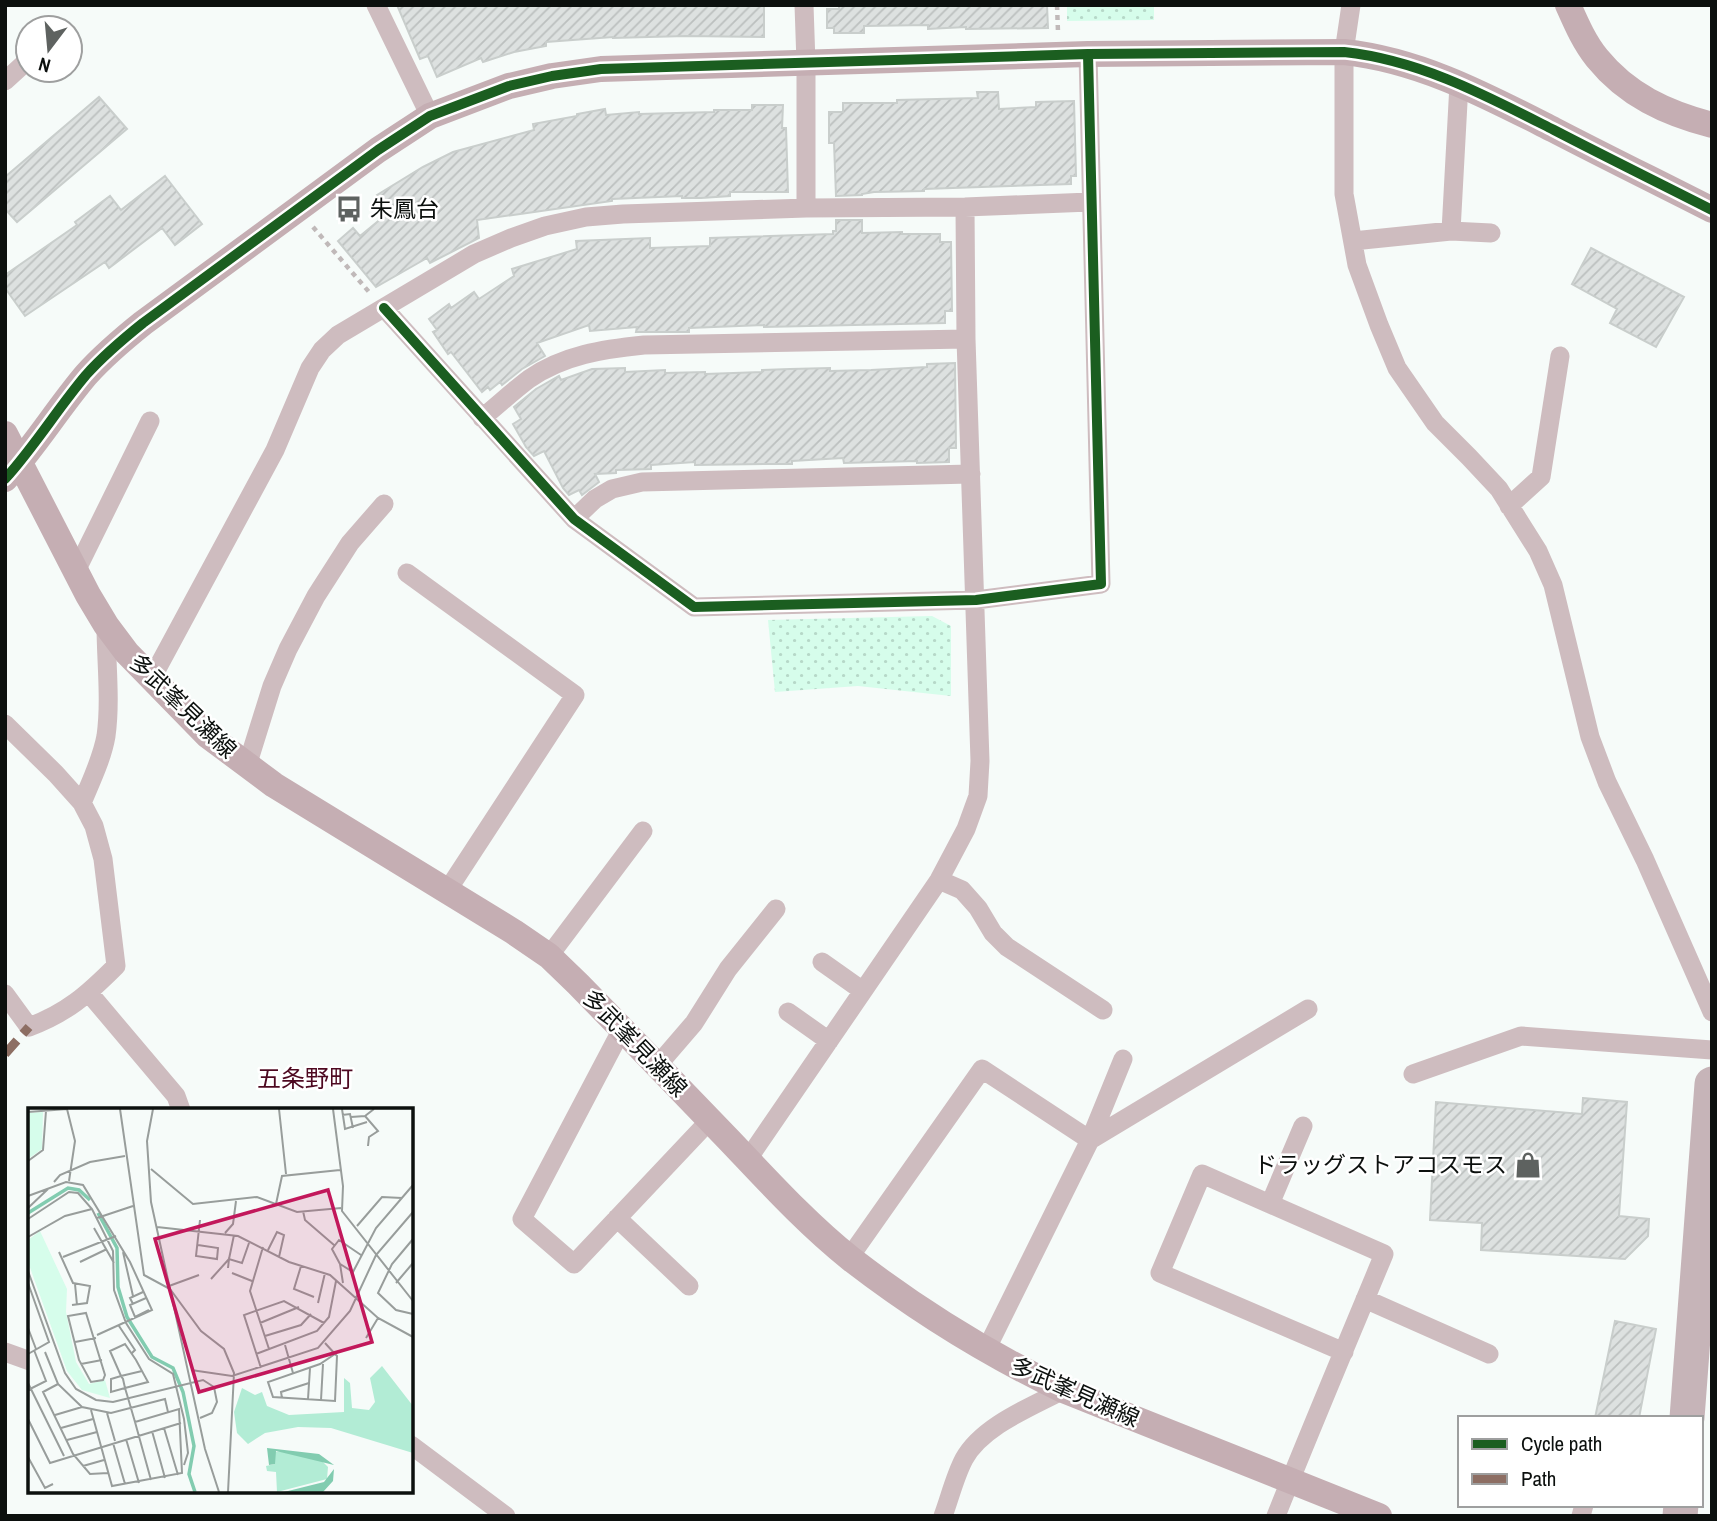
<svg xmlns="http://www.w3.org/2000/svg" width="1717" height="1521" font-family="'Archivo Narrow','Noto Sans JP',sans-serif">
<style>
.green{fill:url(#green-dots)}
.building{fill:url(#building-hatch);stroke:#c9cecc;stroke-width:2}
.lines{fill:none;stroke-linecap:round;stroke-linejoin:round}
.path{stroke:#c0b9b9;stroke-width:4.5;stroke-dasharray:5 5;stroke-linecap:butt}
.street{stroke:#cebcbf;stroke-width:19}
.secondary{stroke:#c5aeb3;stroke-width:26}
.highway{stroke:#c6b4b8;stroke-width:35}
.quiet{stroke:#8d6e63;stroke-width:9;stroke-dasharray:18 9;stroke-linecap:butt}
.cycleway-casing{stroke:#fff;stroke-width:15}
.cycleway{stroke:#1b5e20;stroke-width:10}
.labels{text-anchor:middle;stroke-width:5;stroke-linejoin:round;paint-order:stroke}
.poi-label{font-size:23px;fill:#0c100e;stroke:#fff;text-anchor:start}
.street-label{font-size:23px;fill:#0c100e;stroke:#fff}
.neighbourhood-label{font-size:24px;fill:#4e0921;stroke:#fff}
.inset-river{fill:none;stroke:#82ccb0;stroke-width:3.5}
.inset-road{fill:none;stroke:#989d9b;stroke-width:2}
.view{fill:#c2185b;fill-opacity:0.15;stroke:#c2185b;stroke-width:3.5}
.inset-edge{fill:none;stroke:#0c100e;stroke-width:3.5}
</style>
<defs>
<pattern id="green-dots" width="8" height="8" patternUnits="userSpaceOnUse" patternTransform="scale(1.75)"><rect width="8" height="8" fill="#d6fdeb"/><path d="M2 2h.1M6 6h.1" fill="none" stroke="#b6d8c8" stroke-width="1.8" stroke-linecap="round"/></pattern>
<pattern id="building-hatch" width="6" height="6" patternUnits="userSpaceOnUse" patternTransform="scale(1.75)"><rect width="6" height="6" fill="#dde1e0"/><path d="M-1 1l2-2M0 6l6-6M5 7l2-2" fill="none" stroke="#bcc0bf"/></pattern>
</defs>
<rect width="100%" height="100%" fill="#f6fbf9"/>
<path class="green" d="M1067 5H1154V20L1067 21Z
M932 616 951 626V696L858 686 775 692 768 620Z"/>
<path class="building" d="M397 5H764V37L686 36 613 38V37L546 42V46L514 52 483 62 481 58 437 77 428 56 420 59Z
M839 5H1047L1048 28 966 29V27L928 29V25L864 26V33H834V28H827V9H839Z
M977 92H998L999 109 1036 107V102L1074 101 1076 176H1071V184L924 189V191L874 192 862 194V195L836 196 834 143H829V112H843V103H897V100L978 98Z
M99 97 127 129 17 222 5 209V177Z
M752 105H783L782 128H786L788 192H730V196L701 198H682V196L612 199V201L477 220 479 238 430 263 427 258 376 287 338 241 353 228 360 236 388 213 377 195 423 167 453 152 534 130 533 124 577 116V114L605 109 606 115 639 112V114L714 112V110H752Z
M165 176 202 224 175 245 162 228 109 268 105 262 25 316 5 288V275L77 225 75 222 110 196 121 210Z
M836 220H862V233L902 232V234H940V242H951L952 311H945V323L764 327V325L689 328V332H636L637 327 590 331 589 325 537 343 545 356 522 369 502 385 500 382 490 390 488 387 482 392 451 352 448 354 433 332 437 330 429 319 449 304 451 308 474 292 479 299 514 276 512 269 577 249 576 241 650 238V248L710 246V238L833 234V231H836Z
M1591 248 1684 297 1656 347 1610 323 1617 309 1572 284Z
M955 363 956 448H949V462L917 463V461L844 463 843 458 792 461V464H769L695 465V462L651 465V469L616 470V473L595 474 599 482 582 495 579 490 569 495 563 488 544 451 534 456 526 447 513 424 521 419 514 407 536 389 559 376 561 380 592 369 625 368V372L665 370V373L705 372V374L762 372V370L790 369 830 368V371L871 370 927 367V364Z
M1583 1098 1627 1102 1619 1216 1649 1219 1648 1236 1625 1259 1481 1250 1482 1223 1430 1220 1436 1102 1582 1114Z
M1615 1321 1656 1329 1639 1418H1595Z"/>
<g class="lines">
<path class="path" d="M1057 5 1058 32
M313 227 369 292"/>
<path class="street" d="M376 5 430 116
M804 5 806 63V208
M1351 5 1344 52V194L1357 265 1379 325 1397 368 1435 423 1469 457 1499 489 1538 551 1553 585 1590 737 1607 782 1645 860 1712 1012
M5 81 28 60
M1451 231 1459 84
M1353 241 1451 231 1491 233
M384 308 574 519 694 607 976 600 1101 584 1088 54
M482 418C498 405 513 391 529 379 563 355 604 349 644 345L966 339
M1509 506 1541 477 1560 356
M574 519 595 499 612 489 642 482 971 474
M76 571 150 421
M407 573 575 695 447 891
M152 678 275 450 310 368 322 350 338 335 474 254 511 238 545 226 586 217 623 214 806 208 965 207 1090 202
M5 724 56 774 82 803C91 781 102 759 106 736 111 700 106 661 106 625
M247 766 272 686 288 649 316 596 350 543 384 504
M939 880 962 890 978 908 993 933 1007 947 1103 1010
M549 956 643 831
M822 962 863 991
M89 993 176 1096 181 1110
M5 994 29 1027C67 1013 88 994 116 966L103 859 94 826 82 803
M788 1012 829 1041
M622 1029 522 1219 574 1264 710 1120
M657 1066 694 1023 728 969 776 909
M1413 1074 1521 1036 1712 1050
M748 1159 939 880 966 829 978 796 980 761 966 339 965 207
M1270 1204 1303 1126
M617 1218 689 1286
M849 1258 982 1069 1090 1140 1123 1059
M1365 1299 1489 1354
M986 1350 1090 1140 1308 1009
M5 1352 30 1361
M411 1445 506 1516
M943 1516C950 1497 955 1476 964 1459 982 1426 1031 1407 1063 1390
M1276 1516C1311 1428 1348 1341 1384 1254L1202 1174 1160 1273 1344 1352
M1581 1516 1584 1505"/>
<path class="secondary" d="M1568 5C1576 23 1584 42 1597 58 1627 95 1666 113 1712 125
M5 434 88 595 106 625 127 653 207 735 274 785 514 932 549 956 578 984C629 1036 679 1088 730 1141 768 1181 807 1224 851 1259 917 1310 988 1354 1063 1390L1379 1516
M5 479C35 446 58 408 86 375 103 356 123 339 143 323L378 150 430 116 509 86 552 76 601 69 1088 54 1344 52C1420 60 1487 96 1554 130 1606 157 1659 183 1712 210"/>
<path class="highway" d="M1687 1418 1712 1084
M1680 1516 1681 1505"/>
<path class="quiet" d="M5 1054 29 1027"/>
<g class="cycleway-casing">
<path id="cycleway" d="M384 308 574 519 694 607 976 600 1101 584 1088 54
M5 479C35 446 58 408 86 375 103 356 123 339 143 323L378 150 430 116 509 86 552 76 601 69 1088 54 1344 52C1420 60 1487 96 1554 130 1606 157 1659 183 1712 210"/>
</g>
<use href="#cycleway" class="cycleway"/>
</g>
<defs>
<g id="bus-bare" transform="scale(2.1)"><path d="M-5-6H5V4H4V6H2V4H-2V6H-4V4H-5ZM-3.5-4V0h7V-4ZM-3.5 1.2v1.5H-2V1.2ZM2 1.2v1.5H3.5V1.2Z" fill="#5e6260" stroke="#fff" stroke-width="2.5" paint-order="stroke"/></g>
<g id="shop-bare" transform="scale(2.1)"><path d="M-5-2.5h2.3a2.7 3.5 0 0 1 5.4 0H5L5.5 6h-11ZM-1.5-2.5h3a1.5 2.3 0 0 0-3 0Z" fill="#5e6260" stroke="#fff" stroke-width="2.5" paint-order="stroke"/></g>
</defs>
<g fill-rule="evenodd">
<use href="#bus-bare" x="349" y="209"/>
<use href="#shop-bare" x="1528" y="1165"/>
</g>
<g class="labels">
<g class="poi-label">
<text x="370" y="217">朱鳳台</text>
<text x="1507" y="1173" text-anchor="end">ドラッグストアコスモス</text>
</g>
<g class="street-label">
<text transform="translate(183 706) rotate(44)" y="8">多武峯見瀬線</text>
<text transform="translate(635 1043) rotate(46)" y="8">多武峯見瀬線</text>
<text transform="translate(1075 1392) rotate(24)" y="8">多武峯見瀬線</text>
</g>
<g class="neighbourhood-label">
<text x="305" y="1087">五条野町</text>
</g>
</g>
<g transform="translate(28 1108)">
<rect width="385" height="385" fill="#f6fbf9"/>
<path d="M15 4 14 41 0 51V5ZM12 123 39 181 38 204 48 254 61 276 77 272 82 290 54 282 39 263 0 154V132Z" fill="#d6fdeb"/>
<path d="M354 258 385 298V345L303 320 270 319 237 325 220 336 209 325 206 304 214 280 227 287 234 284 239 298 261 307 316 304V270L322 275 324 300 341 302 347 294 342 270ZM254 343 292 351 300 359 299 371 249 384 248 364 239 363 238 358 247 356V344Z" fill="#b2ecd5"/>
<path d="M239 340 291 346 306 357 248 343 247 356 241 357ZM306 361 305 373 295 384H256L296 374Z" fill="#82ccb0"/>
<path class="inset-river" d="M0 105 40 80 51 82 62 92M70 105 89 140 90 179 99 209 124 249 145 260 155 284 166 338 161 366 167 384"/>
<path class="inset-road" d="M39 1 47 33 41 73M92 1 116 167 142 181 173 223 196 241 206 265 200 384M125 1 119 33 123 94 177 341 191 384M251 1 258 66M305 1 315 78 314 103 385 193M314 1 317 21 339 14M0 4 39 1M314 7 322 6 325 20M337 8 350 23 341 29 340 38M323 9 337 8 346 1M0 53 15 42 18 3M123 61 165 96 229 89 269 104 313 100M26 74 32 67 62 54 97 48M0 88 38 74 55 77 102 154 124 202 69 227M248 96 254 68 312 62M0 100 20 81M275 103 277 112 306 137M69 110 105 98M0 111 41 84 50 85 64 101 85 143 86 182 98 215 121 251 145 266 156 311 160 345 156 357M329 118 354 89 374 90M129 119 210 128 261 154 302 167 350 210 385 229M66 120 86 155M197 125 205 116 208 93M0 129 37 108 64 101M385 131 364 156 350 185 368 202 385 206M170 137 190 140 189 151 168 148 172 112M235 139 222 183 241 241M240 142 249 124 256 127 251 149M31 144 45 175 62 178 59 195 44 197M95 144 105 188M35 149 88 128M52 154 79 141M312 156 304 141 311 132 333 147M273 158 266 181 286 189M200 160 201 151 214 155 221 135M0 163 37 265 48 281 68 292 85 294 175 272 186 279 189 294 184 305 172 310M204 165 224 173M183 171 201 151 206 127M0 175 21 234 0 246M315 175 312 156 325 164 348 120 385 77M368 175 385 155M47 176 49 197M141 178 171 167M118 190 102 197 107 209 121 202M290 195 297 165M105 196 102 190 115 184M58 205 77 267 75 272 63 274 51 252 40 208ZM232 215 271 199M91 218 107 242 104 245M0 220 8 241M237 228 273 217 283 206M338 230 350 210M47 234 68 230M297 235 307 246 309 248 307 293 245 289 240 274 292 256 307 246M257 237 265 265M17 244 30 276 54 299 83 305 137 291 140 304M228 246 289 223 301 209 308 173M53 256 74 252M233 260 216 207 256 193 296 215M163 262 204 268 290 240 322 203 348 147 385 104M114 263 93 268 83 271V284L97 280 120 274 108 252 97 236 82 243 86 252 93 268 95 271 97 280 100 290 107 314 123 372M0 275 36 348M30 276 15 284 45 346 62 366 80 365M0 282 18 273 6 242M254 290 253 284 281 275M280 291 282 260M293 292 295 256M63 302 84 378 154 365 151 301 107 314M79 305 87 333M27 307 54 299M0 311 22 355 153 315M33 320 65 311M136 320 150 367M124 323 137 370M98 331 111 375M39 332 69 324M85 335 97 376M0 349 17 380 25 376M55 358 76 352"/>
<path class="view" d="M300 82 344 234 171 284 127 131Z"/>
<rect width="385" height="385" class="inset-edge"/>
</g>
<rect width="1717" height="1521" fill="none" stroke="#0c100e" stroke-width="14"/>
<rect x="1458" y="1416" width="245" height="91" fill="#ffffff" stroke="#9e9f9f" stroke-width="2"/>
<rect x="1472" y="1439" width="35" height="10" fill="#1b5e20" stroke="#9e9f9f" stroke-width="2"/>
<text x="1521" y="1451" font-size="21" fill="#0c100e">Cycle path</text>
<rect x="1472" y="1474" width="35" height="10" fill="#8d6e63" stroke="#9e9f9f" stroke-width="2"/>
<text x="1521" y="1486" font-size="21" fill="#0c100e">Path</text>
<g transform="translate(49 49) rotate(196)"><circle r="33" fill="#ffffff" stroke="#9e9f9f" stroke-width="2"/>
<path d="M0-5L12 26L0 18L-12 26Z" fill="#5e6260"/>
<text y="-10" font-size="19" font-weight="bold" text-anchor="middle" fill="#0c100e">N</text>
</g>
</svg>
